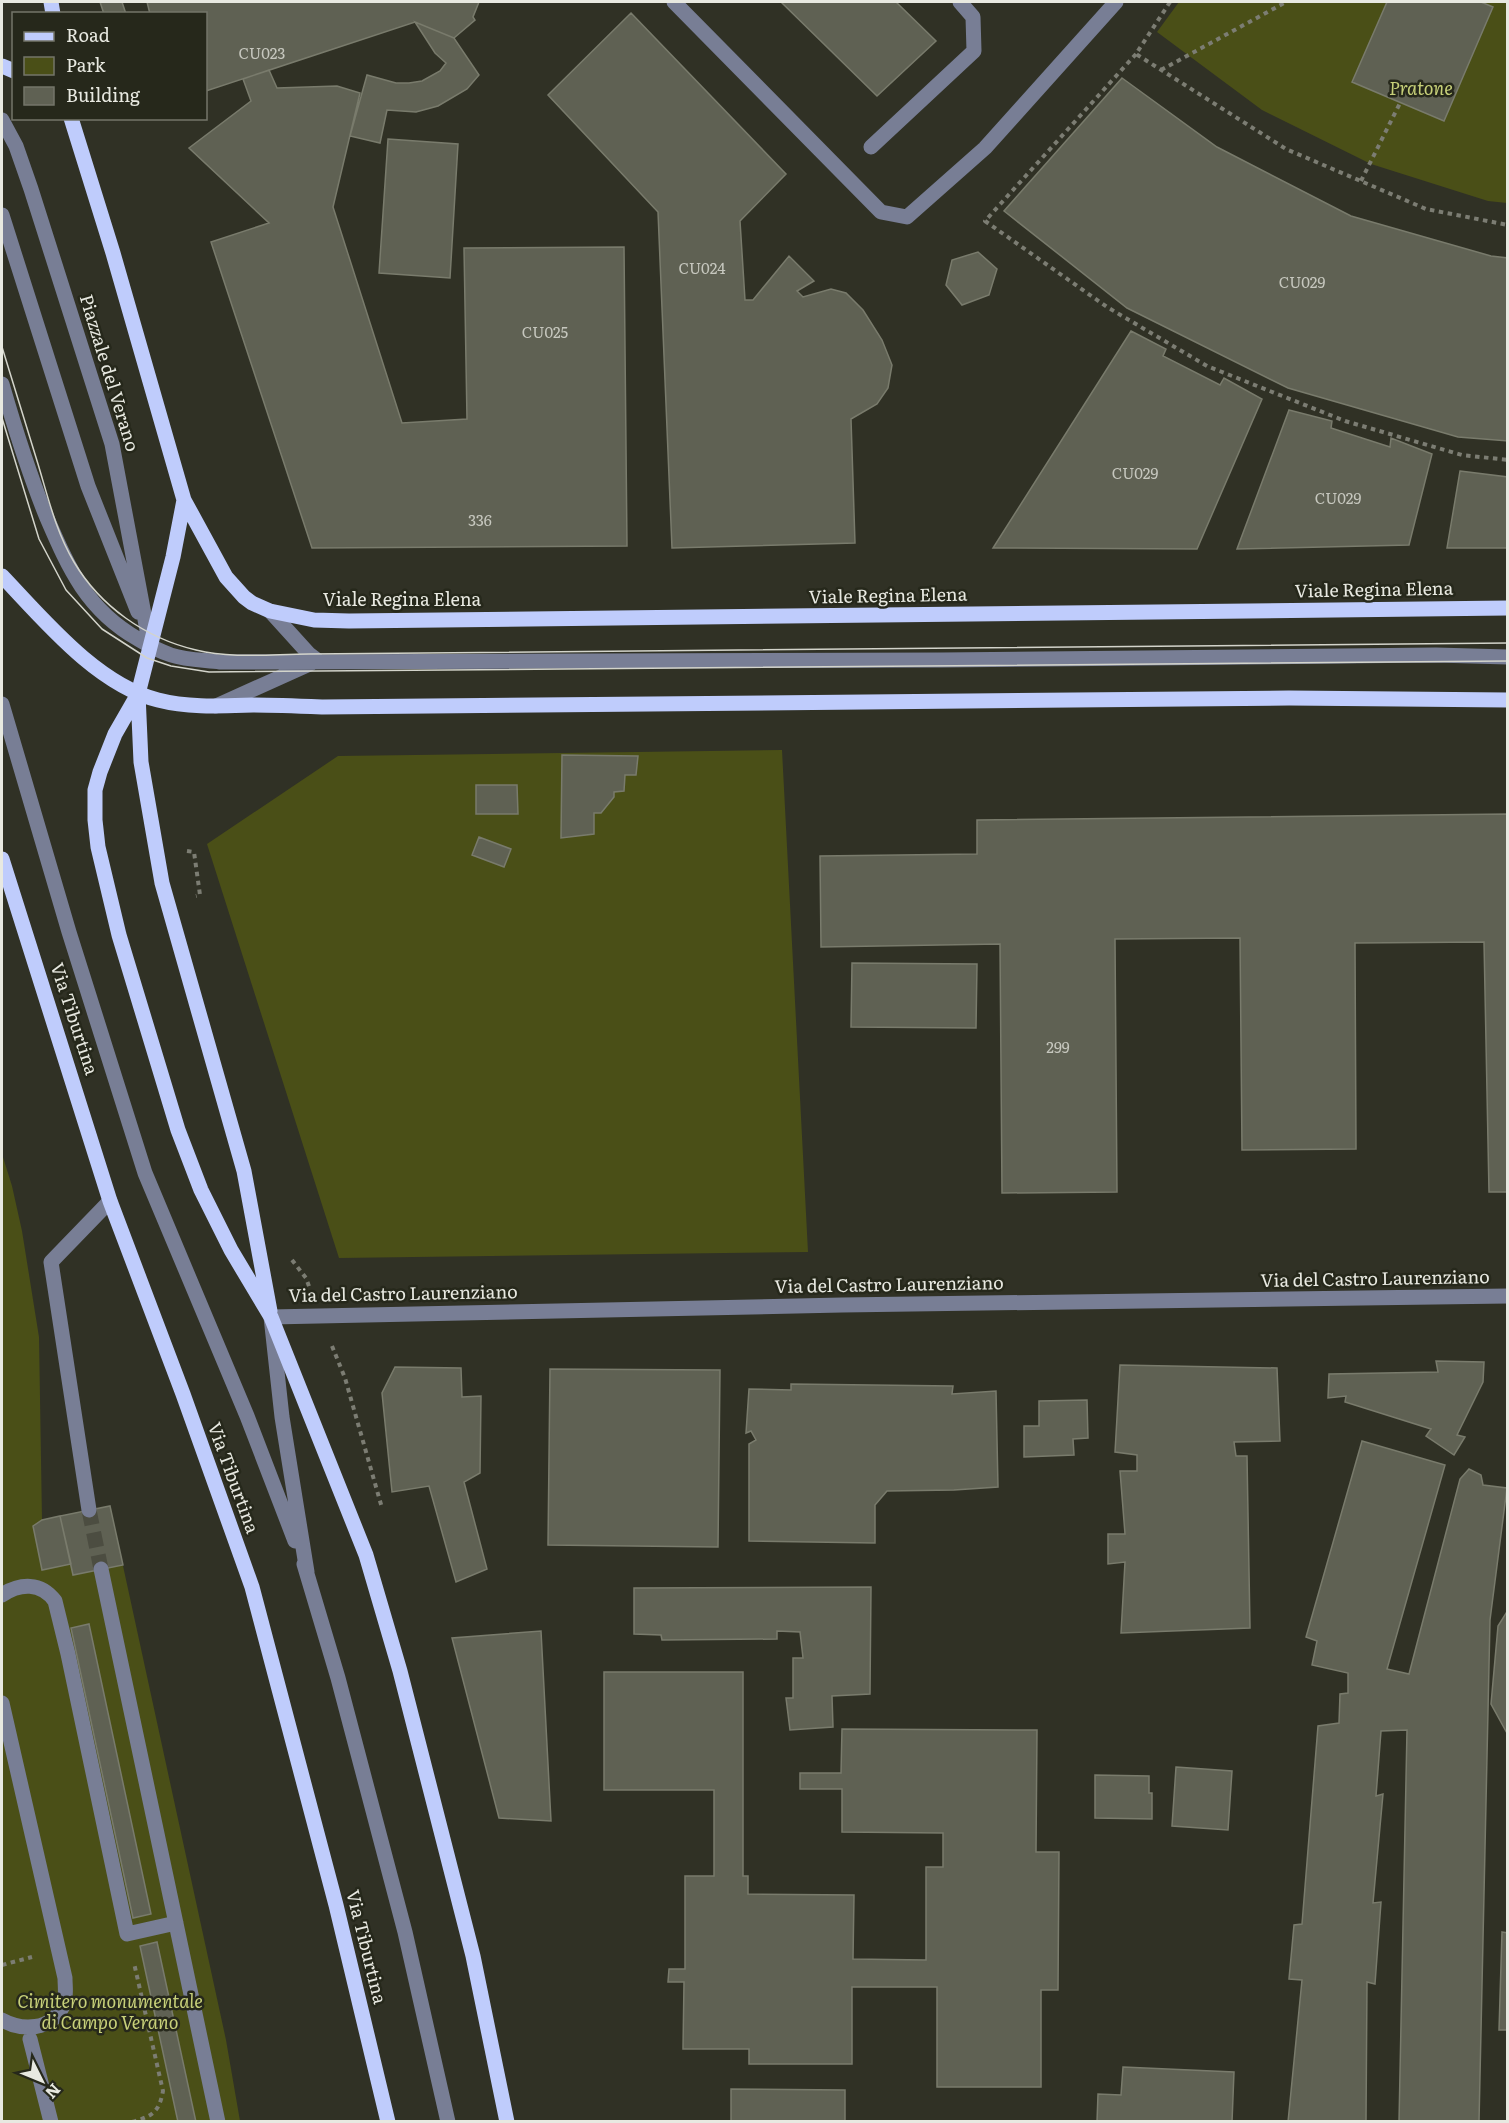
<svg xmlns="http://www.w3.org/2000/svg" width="1509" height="2123" font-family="Literata,serif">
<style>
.green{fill:#4a4f17}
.building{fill:#5f6153;stroke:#797b6c;stroke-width:1.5}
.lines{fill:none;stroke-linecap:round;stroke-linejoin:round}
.minor-tunnel{stroke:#4c4d41;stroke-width:15;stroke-dasharray:15 8;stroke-linecap:butt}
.path{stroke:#7c7d73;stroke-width:4;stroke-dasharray:4.5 4.5;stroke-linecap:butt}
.minor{stroke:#787e95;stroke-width:15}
.major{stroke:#bfccfc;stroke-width:15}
.tram{stroke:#d3d4cb;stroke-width:1.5}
.labels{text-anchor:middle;stroke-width:5;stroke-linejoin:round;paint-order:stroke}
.number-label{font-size:15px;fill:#c6c7be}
.park-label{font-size:18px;font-style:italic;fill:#c7d079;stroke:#26281b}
.street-label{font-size:18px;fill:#e8e9e1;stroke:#26281b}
</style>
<rect width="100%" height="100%" fill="#303125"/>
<path class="green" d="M1179 2H1507V203L1488 201 1371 164 1262 110 1157 32Z
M782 750 808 1252 339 1258 207 844 338 756Z
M2 1154 12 1186 22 1231 39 1337 42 1520 110 1506 226 2040 240 2121H2Z"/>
<path class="building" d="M100 2H122L126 14H104Z
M147 2H479L473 17 475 20 454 38 415 22 206 91V14H150Z
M781 2H896L936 41 877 96Z
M1387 2H1481L1493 7 1444 121 1352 82Z
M631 13 786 174 740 221 745 300H753L789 256 814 281 797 291 803 297 831 289 846 293 863 310 882 340 892 365 888 388 877 404 851 419 855 543 672 548 658 212 548 95Z
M415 22 454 38 479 75 467 89 438 106 416 112 387 110 380 143 350 136 367 75 396 83H409L422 81 440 71 446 63 435 53Z
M269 70 277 88 337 86 360 93 333 207 402 423 467 419 464 248 624 247 627 546 312 548 211 242 269 223 189 148 251 101 243 79Z
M1122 78 1217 147 1351 216 1491 256 1508 258V441L1458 437 1288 388 1127 308 1004 211Z
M388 139 458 144 450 278 379 273Z
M978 252 997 269 989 295 962 305 946 285 952 260Z
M1131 331 1166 349 1163 356 1220 385 1224 378 1262 399 1197 549 993 548Z
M1289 410 1332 421 1331 428 1390 447 1391 438 1432 454 1409 545 1237 549Z
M1460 471 1508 477V548H1447Z
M562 755 638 756 636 775H625L624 791 614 792V797L601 813H594V834L561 838Z
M476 785H517L518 814H476Z
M1508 814V1192H1489L1484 942 1355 943 1356 1149 1242 1150 1240 938 1115 939 1117 1192 1002 1193 1000 944 821 947 820 856 977 854V820Z
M479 837 511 849 504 867 472 855Z
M852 963 977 964 976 1028 851 1027Z
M1436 1361 1484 1362 1483 1382 1457 1435 1465 1437 1454 1455 1426 1436 1431 1429 1345 1402 1346 1396 1328 1398 1329 1374 1438 1372Z
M1120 1365 1277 1368 1280 1441 1234 1442 1236 1456H1247L1250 1628 1121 1633 1125 1562 1108 1564V1534H1125L1120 1471H1137V1455L1115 1452Z
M395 1367 461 1368 462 1397 481 1396 480 1473 464 1482 487 1569 456 1582 429 1486 392 1492 382 1393Z
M550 1369 720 1370 718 1547 548 1545Z
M791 1384 953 1386 952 1394 996 1391 998 1487 954 1490 887 1491 875 1505V1543L749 1541V1444L756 1440 751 1431 746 1433 749 1389 791 1390Z
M1087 1400 1088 1438 1073 1439 1074 1455 1024 1457V1426H1039V1401Z
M1362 1441 1445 1465 1387 1669 1409 1674 1460 1479 1469 1469 1481 1475 1483 1485 1507 1488 1490 1620 1479 2122H1399L1407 1730 1381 1731 1376 1796 1383 1794 1373 1903 1381 1902 1375 1984 1367 1982 1366 2122H1288L1302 1980 1289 1979 1294 1925 1302 1924 1318 1726 1339 1723 1340 1694 1348 1693V1673L1312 1665 1317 1641 1306 1637Z
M110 1506 123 1565 73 1575 60 1516Z
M60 1516 71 1564 42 1570 33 1526 42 1520Z
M871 1587 870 1694 832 1696 833 1727 790 1730 786 1698H793V1658H803L800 1632 777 1631V1639L662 1640 661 1635 634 1634V1588Z
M1508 1610V1735L1491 1704 1498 1626Z
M89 1624 151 1914 133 1918 71 1628Z
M541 1631 551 1821 499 1818 452 1638Z
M604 1672H743V1876H748V1894L854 1895 853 1959 926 1960V1867H943V1833L842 1832V1789H800V1773H841L842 1729 1037 1730 1036 1852H1059L1058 1990H1041V2087H937V1987H852V2064H749V2049H683L684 1982H668L669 1969H685V1876H714V1790H604Z
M1176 1767 1232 1771 1228 1830 1172 1826Z
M1095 1775 1149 1776V1793H1152V1819L1095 1818Z
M1502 1932 1508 1933V2030H1499Z
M157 1942 196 2122H178L140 1946Z
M1123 2067 1234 2072 1232 2122H1097L1098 2094 1121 2095Z
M731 2089 845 2090V2122H731Z"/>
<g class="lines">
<path class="minor-tunnel" d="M89 1510 101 1569"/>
<path class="path" d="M1170 2 1136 54 1286 149 1426 209 1508 225
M1136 54 985 221 1107 307 1207 366 1345 421 1462 455 1508 460
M1161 70 1286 2
M1361 181 1400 103
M187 851 194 852 200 895 196 896
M292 1260 306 1278 310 1289
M332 1346 345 1378 382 1508
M2 1965 32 1957
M132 2122C153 2116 159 2112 163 2091L134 1963"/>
<path class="minor" d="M674 2 881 212 907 217 985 148 1116 2
M2 120 16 146 31 189 112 444 150 646
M871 147 974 51 973 17 960 2
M2 215 88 486 138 612
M2 384C15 429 29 474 47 518 69 569 87 610 138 639 148 645 159 651 171 655 186 660 204 660 220 662L941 660 1436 655 1508 657
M270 611 309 654 317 660
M2 704 69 932 145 1173 247 1416 295 1541
M216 706 312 663
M89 1510 51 1262 110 1201
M304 1564 338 1678 405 1932 448 2122
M101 1569 218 2122
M307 1572 282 1417 271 1317 842 1305 1508 1296
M2 1595C20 1583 41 1582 55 1601L68 1654 127 1934 176 1923
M2 1703 65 1978C65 1987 67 1998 63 2006 51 2031 22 2031 2 2020
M30 2039 51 2122"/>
<path class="major" d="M51 2 53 14
M2 66 14 71
M71 118 113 253 184 500 226 577 244 597 252 603 270 611 314 620 349 621 1508 608
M184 500 173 557 138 694 115 734 100 772 95 790V820L98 847 119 935 178 1130 201 1190 231 1250 271 1317 366 1555 400 1671 473 1956 507 2122
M2 576C43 619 97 685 158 700 189 708 221 706 253 705 276 705 299 706 322 707L1289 698 1508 700
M138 694 141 762 162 883 244 1171 270 1311
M2 859 110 1201 183 1394 252 1587 336 1905 388 2122"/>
<path class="tram" d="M2 347C14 386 26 425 38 464 48 497 56 532 74 562 100 606 145 638 196 650 232 659 272 654 309 654L1508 643
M2 418 39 539 66 590 102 629 147 658 171 666 209 672 1508 661"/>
</g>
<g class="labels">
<g class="number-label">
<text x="262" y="59">CU023</text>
<text x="702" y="274">CU024</text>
<text x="1302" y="288">CU029</text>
<text x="545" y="338">CU025</text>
<text x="1135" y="479">CU029</text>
<text x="1338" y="504">CU029</text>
<text x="480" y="526">336</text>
<text x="1058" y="1053">299</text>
</g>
<g class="park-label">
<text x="1421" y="95">Pratone</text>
<text x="110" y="2008">Cimitero monumentale<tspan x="110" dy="21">di Campo Verano</tspan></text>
</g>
<g class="street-label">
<text transform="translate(109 373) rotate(73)" y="6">Piazzale del Verano</text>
<text transform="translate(1374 590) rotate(-1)" y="6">Viale Regina Elena</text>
<text transform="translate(888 596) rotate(-1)" y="6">Viale Regina Elena</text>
<text x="402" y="606">Viale Regina Elena</text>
<text transform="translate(74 1019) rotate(72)" y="6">Via Tiburtina</text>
<text transform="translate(1375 1279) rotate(-1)" y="6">Via del Castro Laurenziano</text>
<text transform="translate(889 1285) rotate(-1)" y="6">Via del Castro Laurenziano</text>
<text transform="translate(403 1294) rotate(-1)" y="6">Via del Castro Laurenziano</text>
<text transform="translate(233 1478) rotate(70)" y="6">Via Tiburtina</text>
<text transform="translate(366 1947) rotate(76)" y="6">Via Tiburtina</text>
</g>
</g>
<rect width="1509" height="2123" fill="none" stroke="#e8e9e1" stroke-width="6"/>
<rect x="12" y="12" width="195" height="108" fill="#26281b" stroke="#74756a" stroke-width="1.5"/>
<rect x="24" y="32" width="30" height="9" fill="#bfccfc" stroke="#74756a" stroke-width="1.5"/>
<text x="66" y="42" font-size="18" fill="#e8e9e1">Road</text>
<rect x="24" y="57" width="30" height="18" fill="#4a4f17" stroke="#74756a" stroke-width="1.5"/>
<text x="66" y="72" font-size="18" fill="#e8e9e1">Park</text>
<rect x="24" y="87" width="30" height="18" fill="#5f6153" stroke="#74756a" stroke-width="1.5"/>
<text x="66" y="102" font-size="18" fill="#e8e9e1">Building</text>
<g transform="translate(42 2081) rotate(133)" stroke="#26281b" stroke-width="4.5" paint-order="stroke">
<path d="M0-4.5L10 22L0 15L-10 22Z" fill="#e8e9e1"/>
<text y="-9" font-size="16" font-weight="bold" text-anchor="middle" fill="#e8e9e1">N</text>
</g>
</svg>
